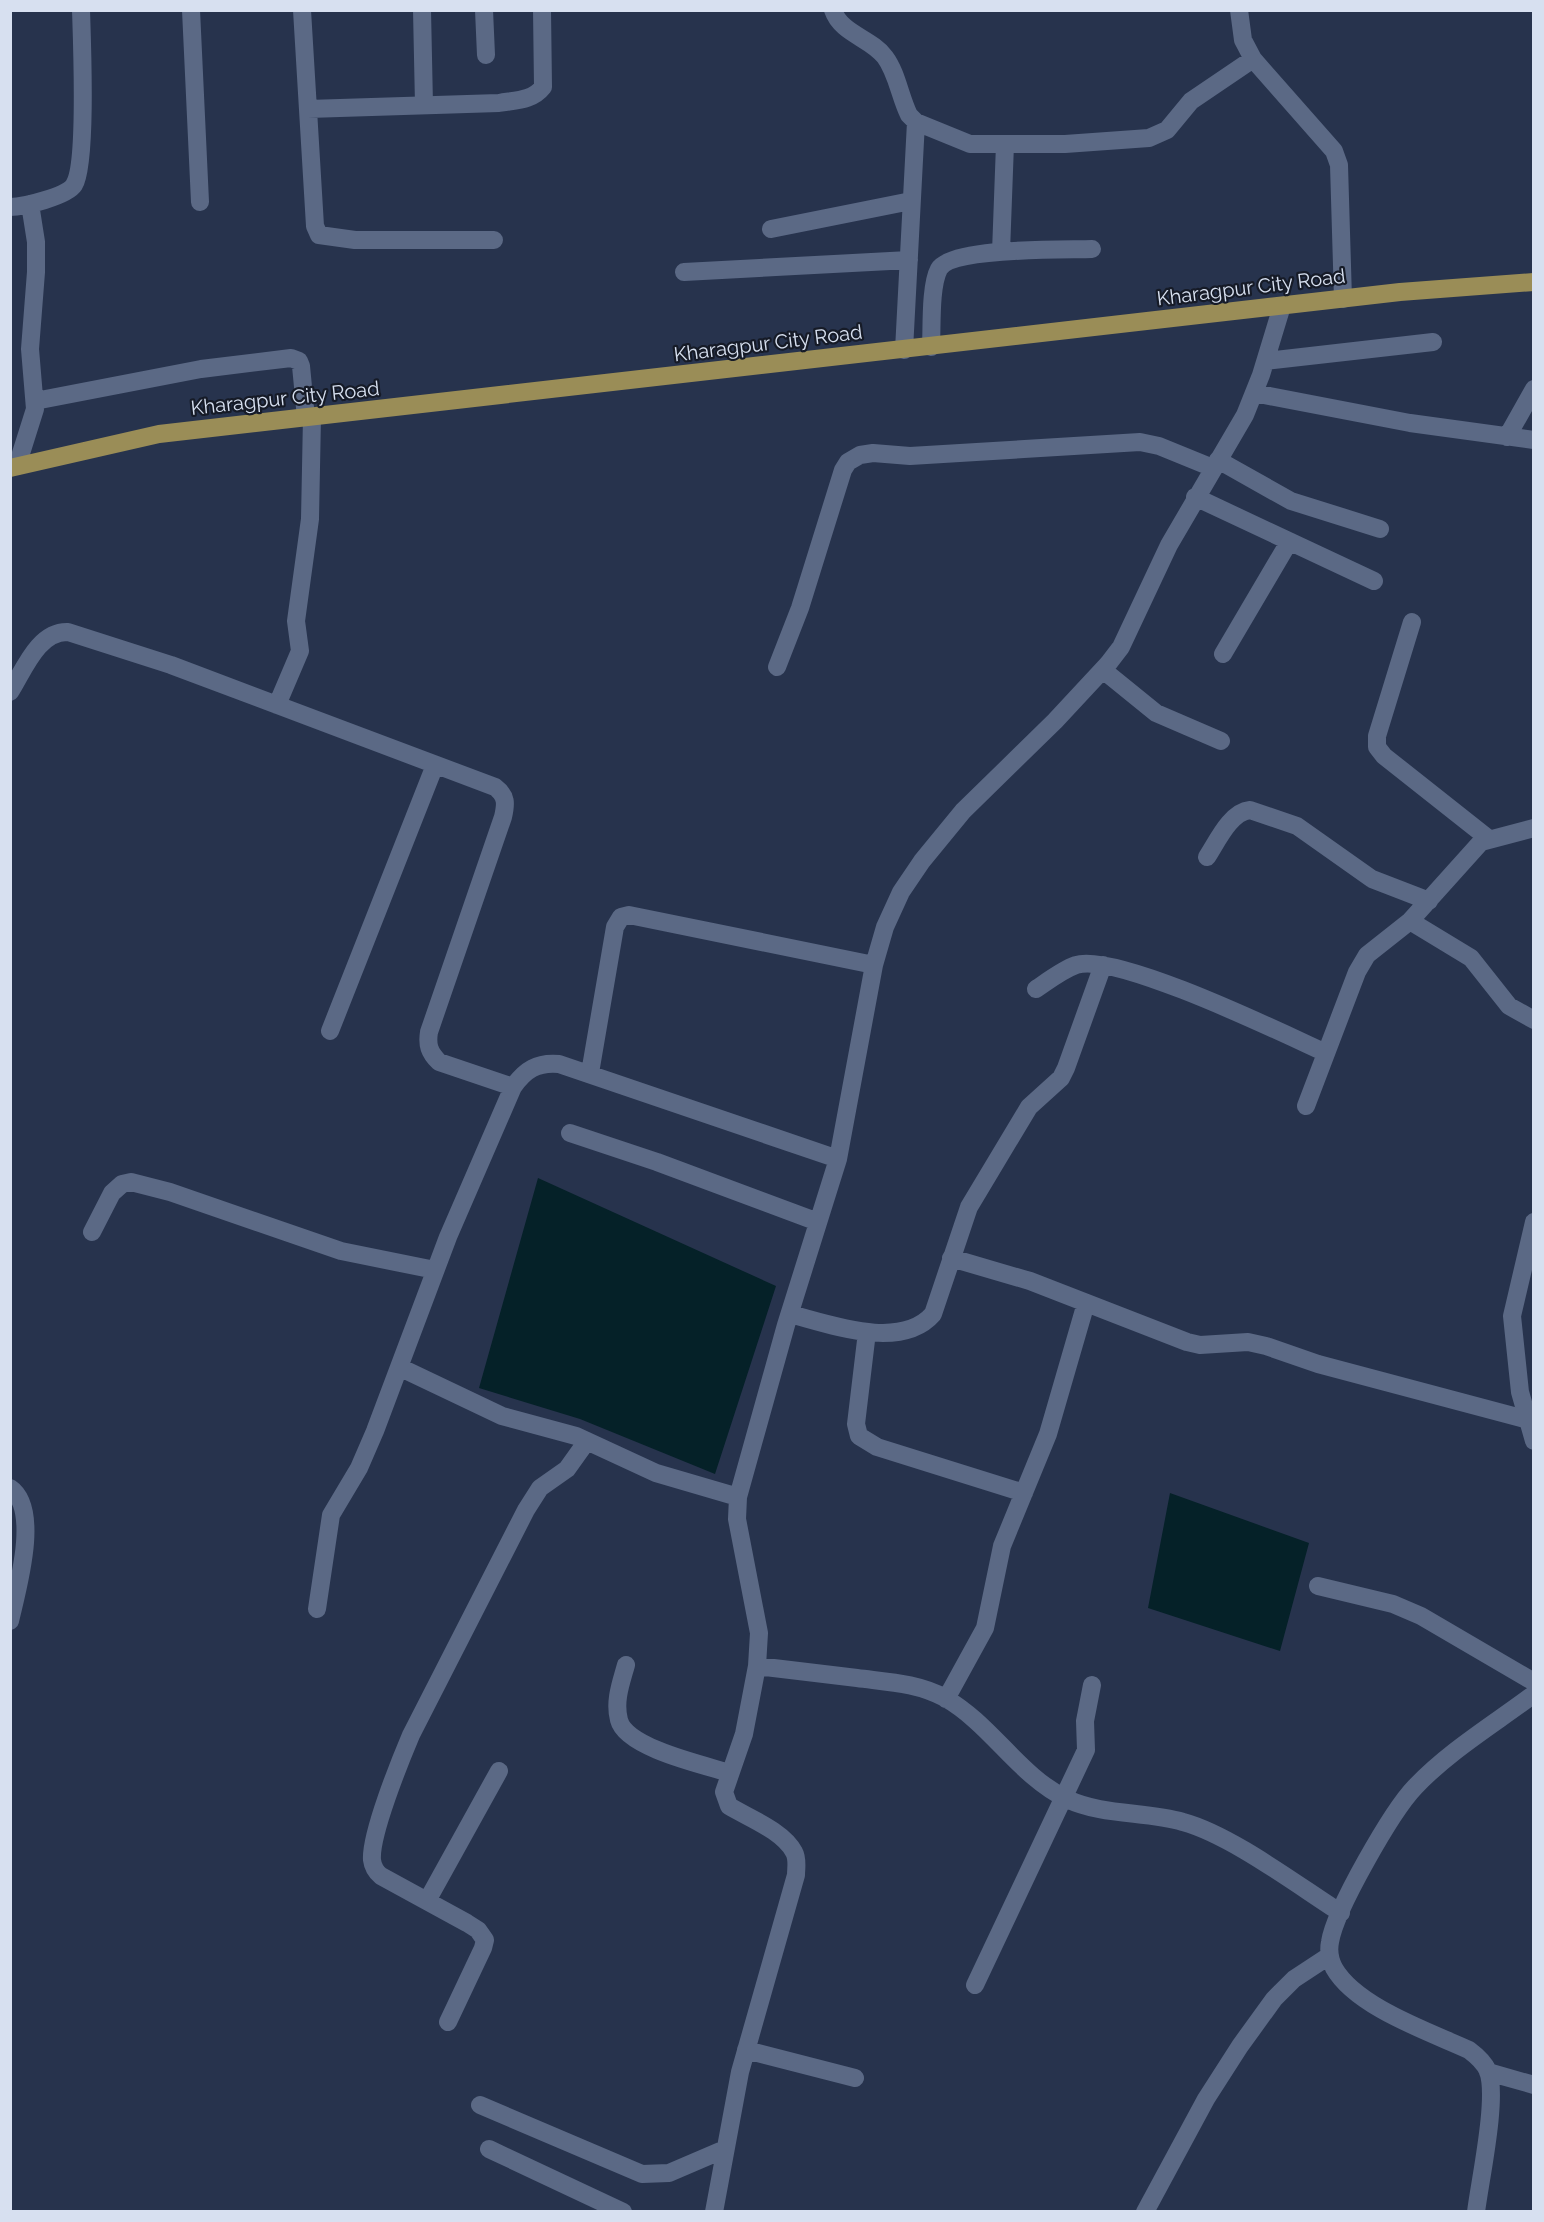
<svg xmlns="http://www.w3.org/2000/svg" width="1544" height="2222" font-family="Raleway,sans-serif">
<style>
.water{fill:#052128}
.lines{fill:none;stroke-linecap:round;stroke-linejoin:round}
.minor{stroke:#5b6985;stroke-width:18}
.major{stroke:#9a8d57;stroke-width:18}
.labels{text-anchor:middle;stroke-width:4.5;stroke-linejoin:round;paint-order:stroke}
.street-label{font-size:20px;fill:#d7e0f0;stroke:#161b27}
</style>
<rect width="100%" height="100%" fill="#27334d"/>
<path class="water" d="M538 1178 776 1286 715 1474 580 1419 479 1388Z
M1170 1493 1309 1543 1280 1651 1148 1608Z"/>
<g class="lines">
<path class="minor" d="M191 10 200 202
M302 10 315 226 319 235 355 240H494
M422 10 424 105
M484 10 486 55
M833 10C841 34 871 38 885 57 897 73 900 97 909 115L916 122 970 144H1065L1149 138 1167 130 1191 101 1253 59
M1239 10 1243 40 1253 59 1334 151 1339 165 1343 299
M308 109 499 103C516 100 532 101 543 87L542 10
M10 207C24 207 67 196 74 185 87 165 82 41 81 10
M771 229 911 201
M1001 252 1005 144
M684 272 909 260
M931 347C932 327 930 286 939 269 952 247 1065 250 1092 249
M904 350 916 122
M1266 361 1433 342
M1254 393 1410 423 1534 440
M35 401 201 369 291 358 299 361 301 366 306 418
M1507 437 1534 389
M1218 460 1291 501 1380 529
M17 466 35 409 30 349 36 272V242L30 204
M1195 497 1374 581
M1412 622 1377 736V747L1384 756 1489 839
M1223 654 1289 542
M777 667 800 608 843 470 848 462 860 455 873 453 910 456 1140 442 1159 446 1213 468
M1103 670 1156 713 1221 741
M10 692C24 670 38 631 68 632L171 665 495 787C507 796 506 804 503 817L429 1032C427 1045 429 1052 439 1062L513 1087
M277 705 300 651 296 621 310 519 312 417
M1207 857C1217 842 1230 812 1250 810L1297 826 1372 879 1429 901
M1410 921 1471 958 1509 1006 1534 1020
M1036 989C1048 981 1062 970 1076 965 1116 952 1282 1033 1326 1053
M330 1031 435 765
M590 1073 615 927 621 917 629 915 874 965
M1306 1106 1357 972 1367 955 1410 921 1481 842 1534 828
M570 1133 657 1162 818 1222
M1534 1222 1512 1316 1520 1392 1534 1441
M92 1232 112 1193 122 1184 131 1182 170 1192 341 1251 435 1270
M951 1258 1030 1281 1187 1342 1200 1345 1248 1342 1266 1346 1318 1364 1525 1419
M790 1314C829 1324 901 1351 933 1314L969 1207 1029 1107 1061 1078 1066 1068 1103 965
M867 1332 856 1424 859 1436 877 1447 1024 1493
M399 1367 502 1416 576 1436 656 1473 738 1497
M10 1488C41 1509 17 1590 10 1621
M1318 1586 1393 1604 1421 1616 1534 1682
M317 1609 331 1515 359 1468 375 1431 448 1237 513 1087C525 1070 537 1062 559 1064L838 1159
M626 1665C621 1683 614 1701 619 1720 626 1748 704 1765 730 1773
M757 1666C790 1670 824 1674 857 1678 887 1682 918 1683 945 1698 991 1724 1020 1777 1067 1799 1103 1816 1146 1811 1183 1822 1231 1835 1297 1885 1341 1913
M946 1699 985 1628 1002 1546 1048 1434 1086 1303
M427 1901 499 1771
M975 1985 1086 1750 1085 1721 1092 1685
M448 2022 483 1948 485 1940 478 1930 467 1923 381 1876C376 1872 373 1868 372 1860 370 1835 400 1761 411 1735L526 1510 540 1488 567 1469 587 1441
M746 2050 855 2078
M1488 2072 1534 2085
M480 2105 642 2174 669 2173 725 2149
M489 2149 623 2212
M714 2212 740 2072 796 1875C796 1868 798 1859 794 1852 783 1831 749 1818 729 1806L724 1792 744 1734 757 1666 759 1633 737 1519 738 1497 786 1325 838 1159 874 965 885 927 901 892 922 861 963 811 1055 721 1108 664 1121 647 1169 545 1245 415 1261 375 1282 306
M1145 2212 1206 2099 1240 2046 1274 1999 1294 1979 1329 1956
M1476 2212C1480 2180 1498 2098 1488 2071 1484 2062 1477 2056 1469 2050 1430 2032 1356 2007 1334 1968 1330 1960 1328 1952 1330 1942 1335 1910 1392 1811 1415 1787 1449 1751 1494 1724 1534 1694"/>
<path class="major" d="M10 468 159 434 1400 292 1534 282"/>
</g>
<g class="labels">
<g class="street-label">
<text transform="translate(1251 287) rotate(-7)" y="7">Kharagpur City Road</text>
<text transform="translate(768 343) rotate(-7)" y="7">Kharagpur City Road</text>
<text transform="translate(285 398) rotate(-6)" y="7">Kharagpur City Road</text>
</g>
</g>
<rect width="1544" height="2222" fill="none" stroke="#d7e0f0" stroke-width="24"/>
</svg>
